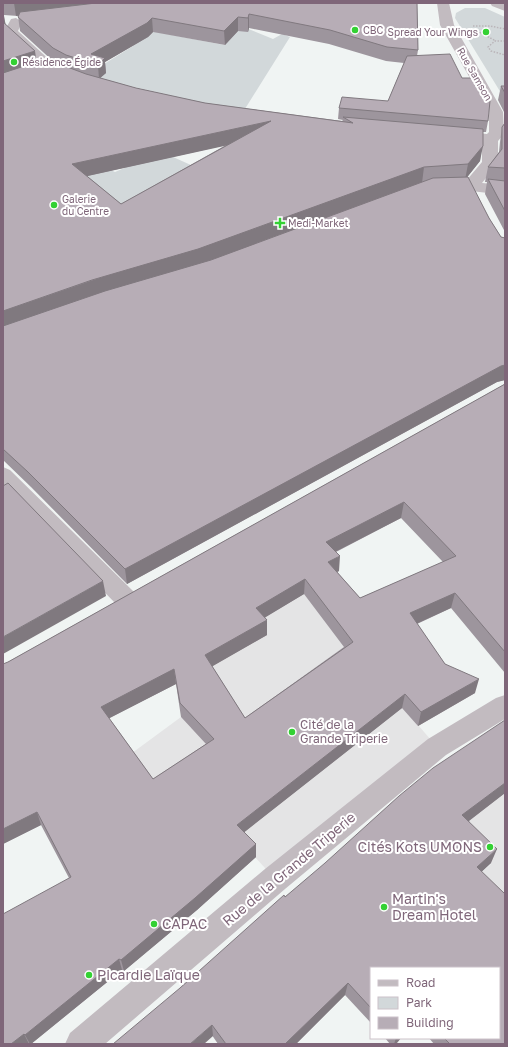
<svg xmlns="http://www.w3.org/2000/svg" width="508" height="1047" font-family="'Golos Text',sans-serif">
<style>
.built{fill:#e4e4e5}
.green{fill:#d2d8da}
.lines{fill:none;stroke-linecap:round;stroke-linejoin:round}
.path{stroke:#bab5b9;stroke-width:1.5;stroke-dasharray:1.5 1.5;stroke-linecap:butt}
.minor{fill:#c2bbc0;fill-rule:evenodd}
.wall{fill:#9d959d;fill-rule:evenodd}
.shaded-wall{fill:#80797f}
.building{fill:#b7adb6;stroke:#80797f;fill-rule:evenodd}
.poi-dot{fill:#33d133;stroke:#fff;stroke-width:1.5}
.labels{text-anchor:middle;stroke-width:4;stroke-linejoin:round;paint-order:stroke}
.far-poi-label{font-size:10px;fill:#7f6679;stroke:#fff;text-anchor:start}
.far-street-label{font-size:10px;fill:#7f6679;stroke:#fff}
.poi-label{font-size:12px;fill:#7f6679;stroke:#fff;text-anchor:start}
.near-poi-label{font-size:14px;fill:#7f6679;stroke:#fff;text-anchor:start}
.near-street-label{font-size:14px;fill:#7f6679;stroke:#fff}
</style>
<rect width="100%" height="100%" fill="#f0f4f3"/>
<path class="built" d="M302 590 437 747 275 879 245 846 155 793 128 756 181 717 191 728 205 670 256 623 286 604Z
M505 793V914L472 881 491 864 457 830Z"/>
<path class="green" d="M465 8H485L505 17V93H501L455 18 456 13Z
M241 26 273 39 282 34 290 37 243 112 99 79 96 69 133 46 146 30 224 45Z
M3 121 115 172 162 152 213 175 158 236Z"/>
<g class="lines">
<path class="path" d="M473 26H490L505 29
M477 31 496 41
M505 41H495L488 47 491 51 505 55"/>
<path class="minor" d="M437 3H449L454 25 503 112 504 134 498 141V163L482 183 505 185V195L471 191 437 190 435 187 437 184 466 181 482 162V143L449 139 446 136 449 133 454 131 487 134 489 132V112L440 25Z
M490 3H505V11L492 6Z
M16 18 22 22 18 31 54 64 72 72 74 75 72 78C51 83 21 48 6 35L4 32 11 19Z
M3 467 10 470 133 591 137 598 133 605 125 607 117 605 3 488Z
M505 695V719L446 755 285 889 105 1044H65L70 1033 265 869 428 739 496 698Z"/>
</g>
<path class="wall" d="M3 3H417L418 50 417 56 462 78 488 121 486 132H483L480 161 467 177 489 218 501 237 505 238V380L497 382 127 584 31 487 3 460ZM4 15 18 16 20 31 55 63 37 62 5 25ZM249 28 329 44 386 61 404 63 388 101 339 108 338 119 343 120 342 121 205 103 136 88 100 78 106 73 105 62 148 37 153 32 225 45 238 31 248 32ZM226 145 121 204 87 176Z
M501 86H505V123L504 112 498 100Z
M505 123V232L485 194 487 182H485L488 167 499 152 500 142 502 127Z
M505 384V673L451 608 417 624 445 664 475 693 418 726 402 708 244 832 256 844V857L197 910 124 971 122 970 31 1044H3L69 878 41 825 3 844 8 662ZM401 518 443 562 360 598 337 572 339 571 336 552ZM304 594 344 647 245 718 212 666 267 635 265 617ZM176 684 181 717 206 744 153 779 109 718Z
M505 720V793L469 821 491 863 482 871 505 1044H434L429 1038H499L371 968V1023L345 995 296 1044H218L180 988 285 897Z
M385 1038H401L396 1044H390Z"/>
<path class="shaded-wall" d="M14 3H88L89 6 16 16Z
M3 12 6 26 3 31Z
M249 14V28L248 32V18Z
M238 17V31L225 45 224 31Z
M152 18 153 32 148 37 105 62 106 73 99 79 98 65 91 54Z
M35 51 37 65 3 76V61Z
M271 121 270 136 74 179 72 164Z
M483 146 480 161 465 180 468 164Z
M424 167 422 183 199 265 3 327V311Z
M505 365V380L497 382 127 584 125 569 501 366Z
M404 502 401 518 325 557 326 542Z
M340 556 339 571 327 577 328 562Z
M305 579 304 594 256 623V608Z
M103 581 106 596 3 654V637Z
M455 593 451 608 407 628 410 613Z
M267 620V635L206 670 205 655Z
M174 669 176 684 104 721 101 707Z
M479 679 475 693 418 726 421 712Z
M405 694 402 708 237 838V825Z
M505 783V793L457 830 462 815Z
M37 812 41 825 3 844V829Z
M256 844V857L197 910 124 971 121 960Z
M497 849 491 863 472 881 477 867Z
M119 959 122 970 31 1044H30L25 1035Z
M348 983 345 995 296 1044H285Z
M212 1025 213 1036 204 1044H190Z
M24 1034 29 1044H11Z
M396 1038H401L396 1044H394Z"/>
<path class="building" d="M96 3H417L418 50 387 47 330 30 249 14 248 18 238 17 224 31 152 18 147 23 91 54 105 58 98 65 66 55 53 48 18 17 20 12Z
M3 22 35 51 3 61Z
M450 54 462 78H476L490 101 488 121 339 108 342 97 388 101 407 56Z
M46 59 86 74 136 88 205 103 353 123 343 117 483 129V146L468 164 424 167 198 249 92 280 3 311V73ZM271 121 121 204 72 164Z
M501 86H505V93Z
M505 123V168L488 167 502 149V127Z
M468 177 489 218 501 237 505 238V365L501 366 125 569 28 472 3 449V326L105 291 211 260 433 178Z
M488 179 505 181V211Z
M505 384V652L455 593 410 613 445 664 479 679 421 712 405 694 237 825 256 844 195 898 121 960 119 959 25 1035 24 1034 11 1044H3V914L71 877 37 812 3 829V664L8 662ZM404 502 456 556 360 598 328 562 340 556 326 542ZM305 579 353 642 245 718 205 655 267 620 256 608ZM174 669 180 703 214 739 153 779 101 707Z
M8 483 103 581 3 637V486Z
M505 720V783L462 815 497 849 477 867 505 894V1044H450L444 1038H499V968H371V1008L348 983 285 1044H226L212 1025 190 1044H113L180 988 284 895 285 897 325 863 399 796 433 768Z"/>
<g class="poi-dot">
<circle cx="355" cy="30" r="4"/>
<circle cx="486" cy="32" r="4"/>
<circle cx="14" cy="62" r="4"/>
<circle cx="54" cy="205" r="4"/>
<path d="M278 217h4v4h4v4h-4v4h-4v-4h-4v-4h4z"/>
<circle cx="292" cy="732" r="4"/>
<circle cx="490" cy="847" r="4"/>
<circle cx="384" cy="907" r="4"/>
<circle cx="154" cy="924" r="4"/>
<circle cx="89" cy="975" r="4"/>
</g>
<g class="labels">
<g class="far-poi-label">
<text x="363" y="34">CBC</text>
<text x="478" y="36" text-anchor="end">Spread Your Wings</text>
<text x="22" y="66">Résidence Égide</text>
<text x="62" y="203">Galerie<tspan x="62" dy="12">du Centre</tspan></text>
<text x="288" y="227">Medi-Market</text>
</g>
<g class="far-street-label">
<text transform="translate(475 74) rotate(60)" y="4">Rue Samson</text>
</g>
<g class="poi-label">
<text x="300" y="729">Cité de la<tspan x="300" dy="14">Grande Triperie</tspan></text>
</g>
<g class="near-poi-label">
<text x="482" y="852" text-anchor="end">Cités Kots UMONS</text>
<text x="392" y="904">Martin's<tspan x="392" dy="16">Dream Hotel</tspan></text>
<text x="162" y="929">CAPAC</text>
<text x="97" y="980">Picardie Laïque</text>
</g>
<g class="near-street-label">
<text transform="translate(289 869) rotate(-40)" y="5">Rue de la Grande Triperie</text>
</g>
</g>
<rect width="508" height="1047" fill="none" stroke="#7f6679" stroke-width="8"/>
<rect x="370" y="967" width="130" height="72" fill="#ffffff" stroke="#ccc2c9"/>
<rect x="378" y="980" width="20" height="6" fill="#c2bbc0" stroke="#ccc2c9"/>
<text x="406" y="987" font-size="12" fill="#7f6679">Road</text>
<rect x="378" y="997" width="20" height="12" fill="#d2d8da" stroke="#ccc2c9"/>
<text x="406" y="1007" font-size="12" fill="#7f6679">Park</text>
<rect x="378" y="1017" width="20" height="12" fill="#b7adb6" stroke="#ccc2c9"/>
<text x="406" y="1027" font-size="12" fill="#7f6679">Building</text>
</svg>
